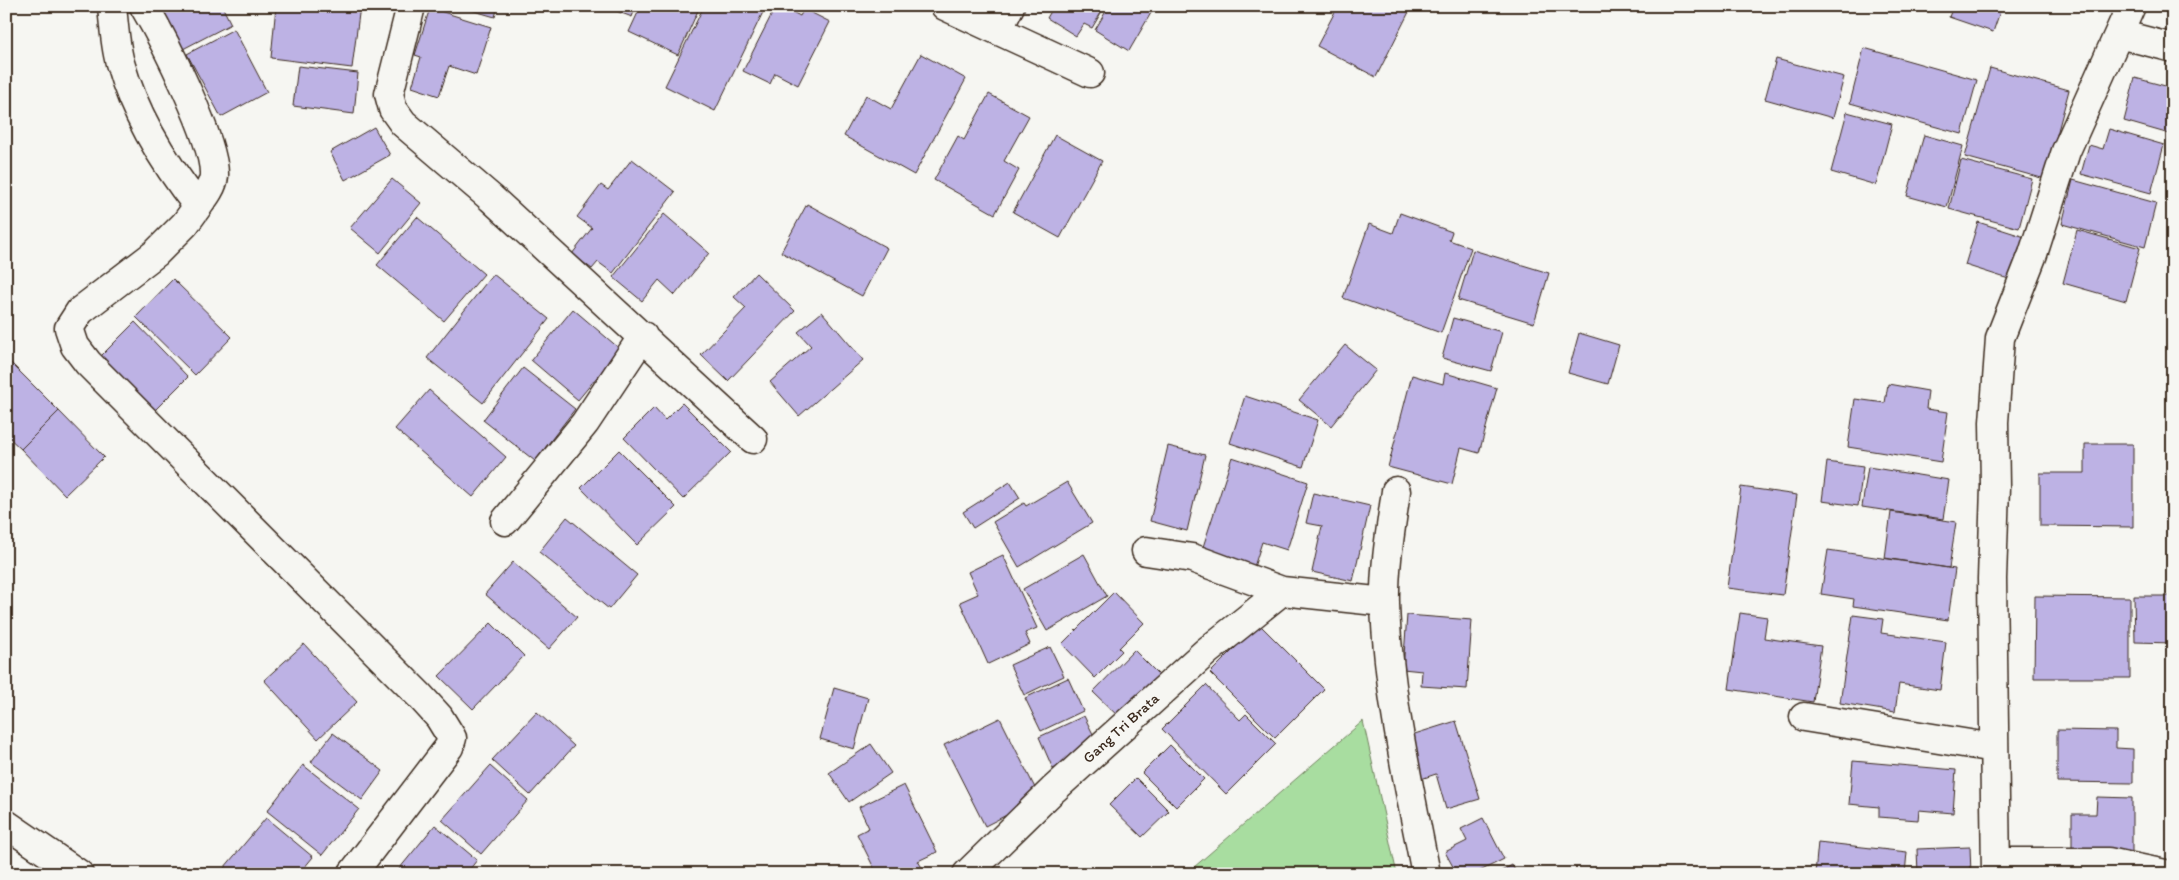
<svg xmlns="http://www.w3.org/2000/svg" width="2179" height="880" font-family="Itim,sans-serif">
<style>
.green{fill:#a8dda0;stroke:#72845f}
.building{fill:#bdb2e4;stroke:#3b2a1e}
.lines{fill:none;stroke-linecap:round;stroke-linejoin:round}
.minor-casing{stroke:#3b2a1e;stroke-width:31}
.minor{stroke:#f6f6f2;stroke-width:28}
.labels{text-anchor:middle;stroke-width:5;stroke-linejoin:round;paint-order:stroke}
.street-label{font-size:15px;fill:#3b2a1e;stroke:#f6f6f2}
</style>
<rect width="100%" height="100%" fill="#f6f6f2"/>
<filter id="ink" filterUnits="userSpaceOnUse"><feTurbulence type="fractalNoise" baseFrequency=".02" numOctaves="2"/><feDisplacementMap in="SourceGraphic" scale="10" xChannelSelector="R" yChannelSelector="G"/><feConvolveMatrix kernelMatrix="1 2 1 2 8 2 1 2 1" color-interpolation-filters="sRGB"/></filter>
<g filter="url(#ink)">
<path class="green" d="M1363 721 1397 874H1186Z"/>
<path class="building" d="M161 6H222L231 24 183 49Z
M276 6H360L352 68 271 58Z
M457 6H498L495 17Z
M612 6H636L632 17 611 9Z
M641 6H700L678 55 629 32Z
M704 6H766L715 111 665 86Z
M776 6H781L800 16 804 9 830 22 798 85 775 73 770 84 743 71Z
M1105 6 1092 28 1084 24 1076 36 1047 18 1054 6Z
M1109 6H1155L1129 51 1095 30Z
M1338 6H1412L1376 77 1317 46Z
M1953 6H2002L1993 32 1949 17Z
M430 8 491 27 476 75 449 66 439 96 412 87 421 57 415 55Z
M234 29 267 92 221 117 187 54Z
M1864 48 1977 80 1962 134 1850 103Z
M921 54 966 79 914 175 844 136 866 95 891 109Z
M1776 59 1844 77 1833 118 1765 99Z
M298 66 358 73 354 114 293 106Z
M1990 68 2069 90 2045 179 1965 157Z
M2135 78 2173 88V135L2124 121Z
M989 94 1029 116 1004 161 1019 170 995 214 934 180 958 136 964 140Z
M1847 112 1892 124 1876 185 1831 172Z
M374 127 390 155 345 180 330 152Z
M2109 129 2164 145 2151 193 2081 174 2089 145 2103 149Z
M1055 135 1102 161 1060 238 1013 212Z
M1924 135 1963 146 1947 207 1907 196Z
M632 159 675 192 613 273 598 262 592 269 572 254 592 228 577 217 601 185 608 190Z
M1961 160 2032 179 2019 228 1949 209Z
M392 179 421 203 380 253 350 228Z
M2073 180 2156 203 2145 247 2062 224Z
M807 204 887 248 862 296 781 252Z
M1400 213 1452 232 1449 240 1471 248 1441 333 1343 298 1369 224 1393 233Z
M664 214 709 253 675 295 659 280 642 301 613 277Z
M417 217 484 274 444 321 377 265Z
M1978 222 2028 238 2015 281 1965 265Z
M2077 230 2140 248 2126 301 2063 283Z
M1473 250 1549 273 1534 323 1458 300Z
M756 273 795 311 728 381 701 355 746 308 734 297Z
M493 274 549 319 483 403 427 358Z
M173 279 232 337 195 375 136 317Z
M573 309 620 349 578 400 531 360Z
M822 312 863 360 799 416 770 382 811 346 798 332Z
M1453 318 1502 332 1491 371 1442 358Z
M135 322 188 377 150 415 97 360Z
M1579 333 1619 345 1608 384 1568 373Z
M1345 345 1376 370 1331 426 1299 400Z
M6 358 59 411 21 449 6 435Z
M523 368 575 409 535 461 483 420Z
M1445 373 1497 388 1479 453 1461 448 1452 484 1388 467 1412 375 1443 384Z
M1888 384 1928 391 1926 409 1948 412 1941 462 1848 447 1855 399 1885 403Z
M429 390 506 457 473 497 395 429Z
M1245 396 1318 420 1303 467 1230 443Z
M682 403 731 452 683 499 624 438 654 408 665 420Z
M59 411 104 457 65 495 21 449Z
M2085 444H2133V527L2040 526V473H2085Z
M1168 446 1205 455 1187 531 1150 521Z
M619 450 676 507 637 545 581 488Z
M1232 457 1308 482 1287 550 1262 542 1254 567 1202 550Z
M1827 462 1863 467 1858 506 1822 501Z
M1868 467 1949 480 1943 519 1862 507Z
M1010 482 1020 498 973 528 963 512Z
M1067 482 1092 523 1019 567 993 522 1024 503 1026 506Z
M1741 487 1797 495 1783 595 1727 588Z
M1313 493 1370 506 1353 581 1312 572 1322 526 1306 523Z
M1891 512 1956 522 1949 568 1885 558Z
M567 517 637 575 609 609 539 552Z
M1828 550 1955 569 1948 620 1853 606 1854 599 1821 594Z
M1084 554 1107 596 1047 631 1023 589Z
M1003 555 1037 628 1025 633 1030 644 988 664 960 602 978 594 968 572Z
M513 562 577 617 549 649 485 594Z
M1114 592 1144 623 1119 648 1122 651 1095 678 1062 644Z
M2035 596 2130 597V678H2034Z
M2134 596H2173V643L2135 642Z
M1740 613 1767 617 1764 638 1821 646 1813 702 1729 689Z
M1407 615 1472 620 1467 689 1421 686 1422 671 1403 669Z
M1853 615 1883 619 1881 633 1946 642 1940 690 1899 684 1895 712 1840 703Z
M491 623 524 656 473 709 439 676Z
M1259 624 1324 689 1275 738 1210 673Z
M304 644 357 702 318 739 264 680Z
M1050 647 1064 676 1024 695 1010 665Z
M1134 650 1162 678 1121 719 1093 692Z
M1068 678 1083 711 1041 731 1025 698Z
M1206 685 1240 720 1246 714 1276 744 1226 794 1162 729Z
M834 688 868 698 854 749 820 739Z
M537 712 574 746 530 795 492 760Z
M1084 716 1100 748 1053 769 1039 737Z
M1000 718 1040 798 985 826 944 745Z
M1456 721 1480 799 1446 809 1436 774 1418 780 1405 737Z
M2057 730 2116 731V748L2133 749V783L2057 782Z
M333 733 383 771 362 800 311 762Z
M871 744 891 773 849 802 829 773Z
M1170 745 1204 779 1176 807 1142 773Z
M1853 761 1956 770 1953 813 1919 810 1918 820 1879 817V807L1849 804Z
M303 765 359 809 322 855 267 811Z
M490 766 528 800 481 854 442 820Z
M1136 778 1169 811 1142 837 1109 805Z
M904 785 937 852 918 861 924 871 918 874H898L897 872 877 874 857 834 869 828 859 807Z
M2097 797 2132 798V852L2072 851V814H2096Z
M266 818 313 857 299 874H231L224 868Z
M1483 818 1504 859 1474 874H1457L1445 852 1467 841 1461 829Z
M435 825 477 860 466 874H395Z
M1818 842 1907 852 1905 874H1815Z
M1970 847 1971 874H1918L1917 849Z
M1512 865 1517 874H1496Z"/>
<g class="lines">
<g class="minor-casing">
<path id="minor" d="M112 6C114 25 115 45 120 63 135 116 164 163 198 206L185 224 156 253 80 311 69 328 75 346 88 363 419 695 439 717 452 738 449 747 352 874
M144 6C163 38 216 142 214 176 213 187 204 198 198 206
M411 6 389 94 393 109 403 123 491 198 753 439
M945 6 1090 73
M998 30 1010 6
M2119 34 2173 48
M1396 491C1391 528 1384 567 1385 604 1388 695 1409 785 1426 874
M505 521 585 423 643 336
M1146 551 1192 558 1282 591 1385 602
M1804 717 1994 748
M6 824 79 874
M1996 862H2108L2165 874
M967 874 1053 790 1207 651 1282 591
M1996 874 1992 579 1995 487 1994 422 2000 338 2033 254 2066 151 2131 6"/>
</g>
<use href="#minor" class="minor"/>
</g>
</g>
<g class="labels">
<g class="street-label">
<text transform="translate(1121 728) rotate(-42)" y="5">Gang Tri Brata</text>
</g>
</g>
<rect width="2179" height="880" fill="none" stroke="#f6f6f2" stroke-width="25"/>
<rect x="12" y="12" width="2154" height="855" fill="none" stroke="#3b2a1e" stroke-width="2" filter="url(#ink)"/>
</svg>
